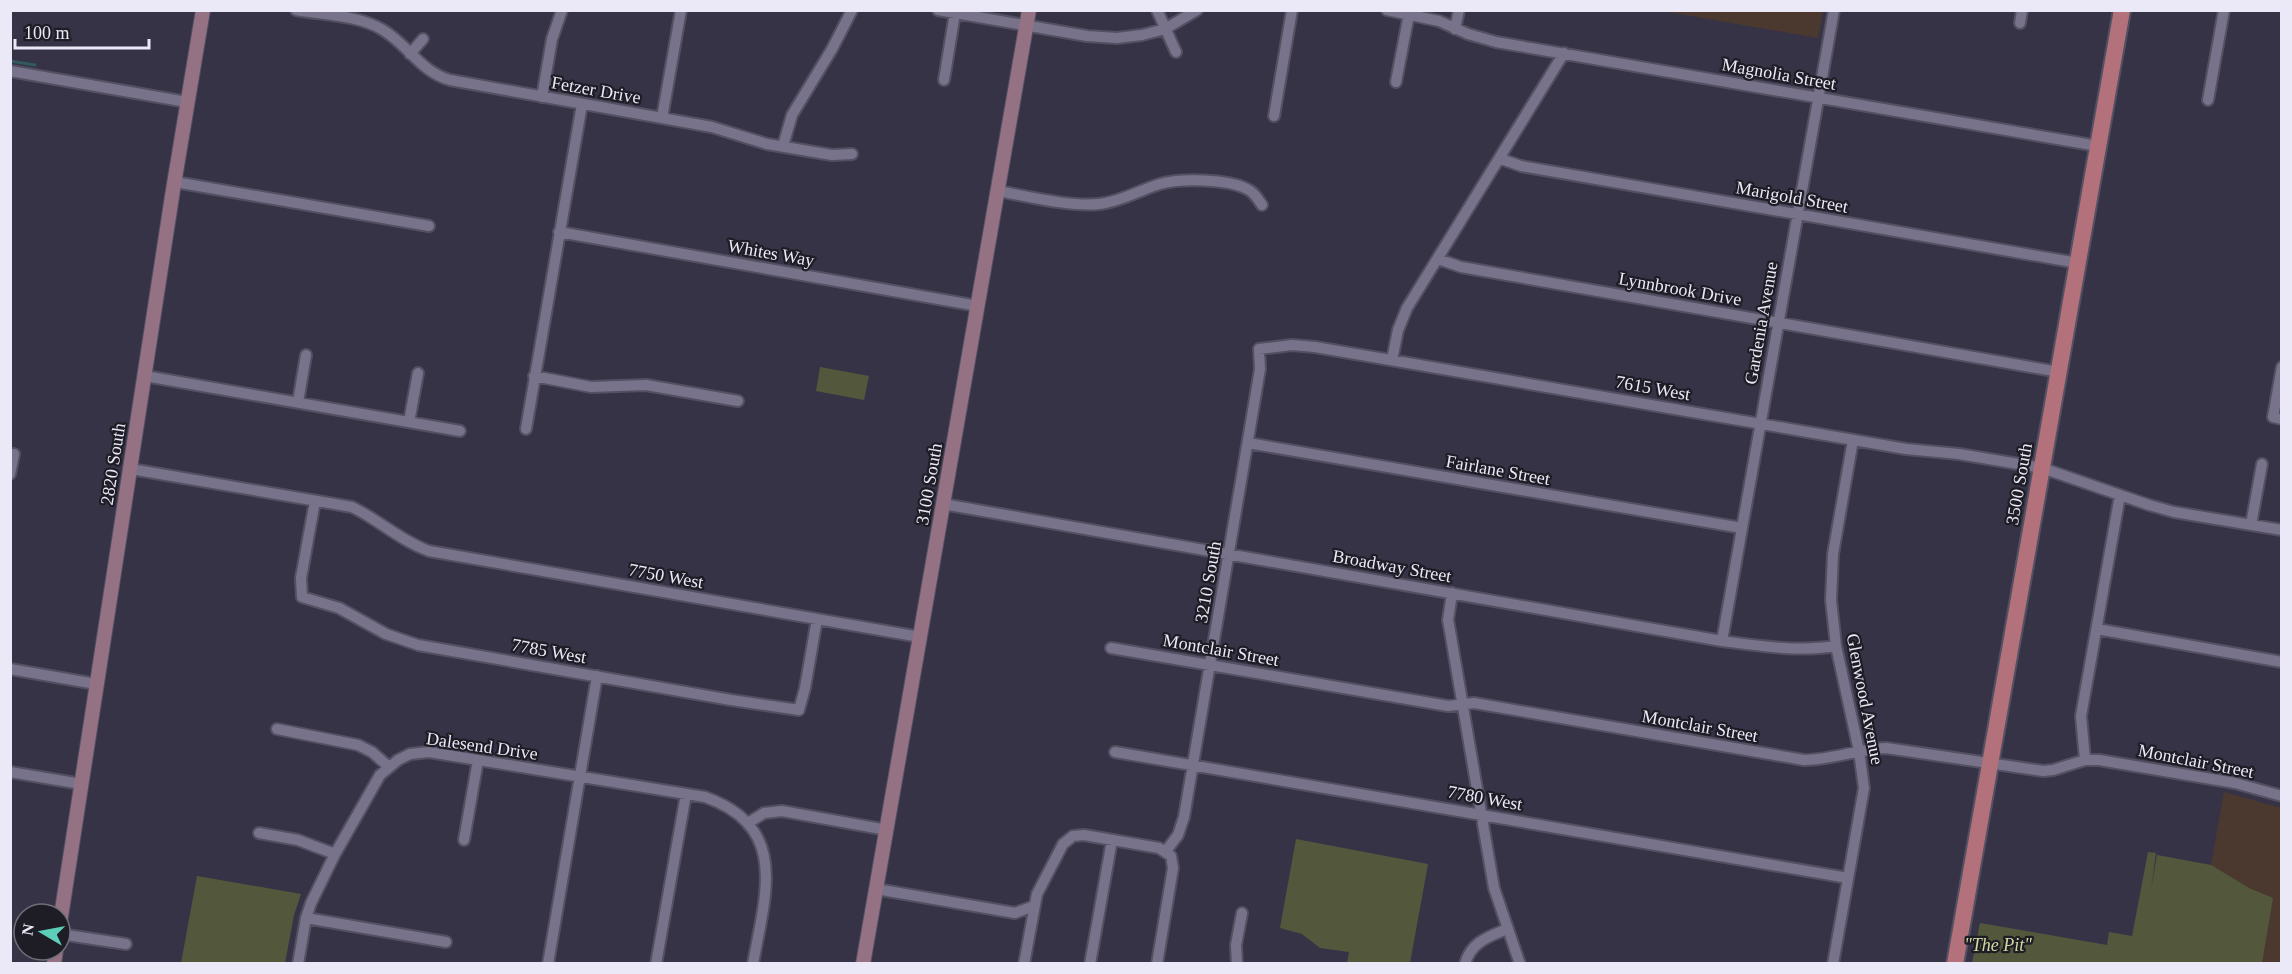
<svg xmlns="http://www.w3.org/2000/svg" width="2292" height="974" font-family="'Times New Roman',serif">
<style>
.education{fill:#4b3930}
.green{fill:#53583c}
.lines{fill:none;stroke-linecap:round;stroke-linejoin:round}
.stream{stroke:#31595e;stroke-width:3}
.street-casing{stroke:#535062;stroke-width:14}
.secondary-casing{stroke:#535062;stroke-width:16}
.primary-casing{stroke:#535062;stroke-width:20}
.street{stroke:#78738b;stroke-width:10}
.secondary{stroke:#957283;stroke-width:14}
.primary{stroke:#b3717b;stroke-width:16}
.labels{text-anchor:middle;stroke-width:4.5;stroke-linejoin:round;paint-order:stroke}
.street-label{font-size:18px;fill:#ebe9f7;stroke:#1e1c25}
.park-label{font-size:18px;font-style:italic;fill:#d0daa1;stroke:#1e1c25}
</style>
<rect width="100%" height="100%" fill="#373347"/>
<path class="education" d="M1662 11H1823L1818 38Z
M2224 792 2281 808V963L2138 964 2157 855 2211 865Z"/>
<path class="green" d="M820 367 869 376 864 400 816 391Z
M1296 839 1428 864 1410 963H1347L1349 952 1320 948 1302 934 1280 928Z
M2148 852 2156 853 2151 890 2157 855 2211 865 2249 888 2273 898 2262 963H1972L1980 923 2107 945 2109 932 2132 936Z
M197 876 301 894 294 915 285 963H181Z"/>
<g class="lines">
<path class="stream" d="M10 61 35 65"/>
<g class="street-casing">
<path id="street" d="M296 10C324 15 359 15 383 30 408 45 421 72 450 80L712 127 767 144 832 155 852 154
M938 10 1087 36 1117 38 1142 35 1165 29 1197 10
M1157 10 1176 52
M1387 10 1439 21 1468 34 1496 42 2098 146
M2020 23 2022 10
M1455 29 1459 10
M410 54 423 39
M10 71 187 102
M944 80 955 13
M1396 82 1409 14
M542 97 552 39 562 10
M2208 100 2224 10
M1274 116 1292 10
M662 118 681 10
M783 146 792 115 832 49 852 10
M1501 159 1521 166 2078 263
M175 182 429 226
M998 191C1027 196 1070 207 1099 204 1120 202 1140 190 1160 184 1180 178 1228 179 1247 189 1254 192 1258 199 1262 205
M559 232 978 306
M1438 259 1461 267 2059 372
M1392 360 1398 330 1407 308 1564 53
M2282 367 2273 417 2282 419
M145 376 460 431
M534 376 591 387 646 385 738 401
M298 402 306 355
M409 422 418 373
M526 429 582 104
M1248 443 1742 528
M131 469 352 507C379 520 401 541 429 551L920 637
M10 474 14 454
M315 501 301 578 302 597 339 608 386 634 418 645 731 700 799 710 805 688 817 619
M943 504 1722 641C1760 646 1798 652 1836 646
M2251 525 2262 464
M1452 593 1448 620 1450 631 1494 888 1520 964
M2097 629 2282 662
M1722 641 1834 10
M1111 648 1448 706 1474 703 1804 760C1832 760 1858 749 1886 748L2043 771 2053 770 2085 760H2099L2235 783 2282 796
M10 669 96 684
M277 729 358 745 372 752 388 766
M1115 752 1848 878
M2085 760 2081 716 2120 495
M10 772 81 784
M748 823 764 813 782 811 887 830
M259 833 298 840 335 854
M464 840 478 760
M1166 851 1178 835 1184 817 1260 369 1259 349 1292 345 1315 347 1906 449 1959 454 2042 468 2149 505 2174 512 2282 530
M876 889 1015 913 1034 906
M306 918 446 942
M60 934 126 944
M298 964 306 918 311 903 335 854 380 775 398 760 410 754 429 752 705 797C790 827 765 895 753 964
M548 964 597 676
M656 964 686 794
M1024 964 1037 894 1063 844 1073 836 1084 835 1159 848 1171 856 1173 868 1157 964
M1090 964 1112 840
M1237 964 1236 945 1242 913
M1465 964C1471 942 1488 937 1507 929
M1833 964 1864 788 1859 751 1836 646 1831 600 1833 554 1853 440"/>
</g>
<g class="secondary-casing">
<path id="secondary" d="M60 923 173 190 203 10
M54 964 56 950
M863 964 1029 10"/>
</g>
<g class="primary-casing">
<path id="primary" d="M1955 964 2122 10"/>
</g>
<use href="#street" class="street"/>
<use href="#secondary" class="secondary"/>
<use href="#primary" class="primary"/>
</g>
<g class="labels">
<g class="street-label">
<text transform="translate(1779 74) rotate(10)" y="6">Magnolia Street</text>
<text transform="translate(596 90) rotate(10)" y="6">Fetzer Drive</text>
<text transform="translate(1792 197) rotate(10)" y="6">Marigold Street</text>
<text transform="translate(771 253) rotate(10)" y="6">Whites Way</text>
<text transform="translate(1680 289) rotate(10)" y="6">Lynnbrook Drive</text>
<text transform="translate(1761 323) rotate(-80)" y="6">Gardenia Avenue</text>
<text transform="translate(1653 388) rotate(10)" y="6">7615 West</text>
<text transform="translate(113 464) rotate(-81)" y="6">2820 South</text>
<text transform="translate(1498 470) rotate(10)" y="6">Fairlane Street</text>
<text transform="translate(929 484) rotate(-80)" y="6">3100 South</text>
<text transform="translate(2019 484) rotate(-80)" y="6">3500 South</text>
<text transform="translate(1392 566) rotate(10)" y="6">Broadway Street</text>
<text transform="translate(666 576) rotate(10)" y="6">7750 West</text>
<text transform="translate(1208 582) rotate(-80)" y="6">3210 South</text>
<text transform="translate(1221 650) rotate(10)" y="6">Montclair Street</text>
<text transform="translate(549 651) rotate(10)" y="6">7785 West</text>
<text transform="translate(1865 699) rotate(79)" y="6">Glenwood Avenue</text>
<text transform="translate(1700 726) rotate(10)" y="6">Montclair Street</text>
<text transform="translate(482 746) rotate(8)" y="6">Dalesend Drive</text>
<text transform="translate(2196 761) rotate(11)" y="6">Montclair Street</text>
<text transform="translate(1485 798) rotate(10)" y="6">7780 West</text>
</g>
<g class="park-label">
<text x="1998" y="951">"The Pit"</text>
</g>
</g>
<rect width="2292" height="974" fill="none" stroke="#ebe9f7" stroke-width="24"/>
<g transform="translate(42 932) rotate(280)"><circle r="28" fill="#1e1c25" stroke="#706e79" stroke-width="1.5"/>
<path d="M0-4.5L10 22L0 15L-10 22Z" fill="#5dceb9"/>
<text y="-9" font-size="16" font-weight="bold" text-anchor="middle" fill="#ebe9f7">N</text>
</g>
<path d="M15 39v9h134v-9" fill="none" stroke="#ebe9f7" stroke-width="3"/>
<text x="24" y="39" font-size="18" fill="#ebe9f7" stroke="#1e1c25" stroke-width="4.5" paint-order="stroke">100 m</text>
</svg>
